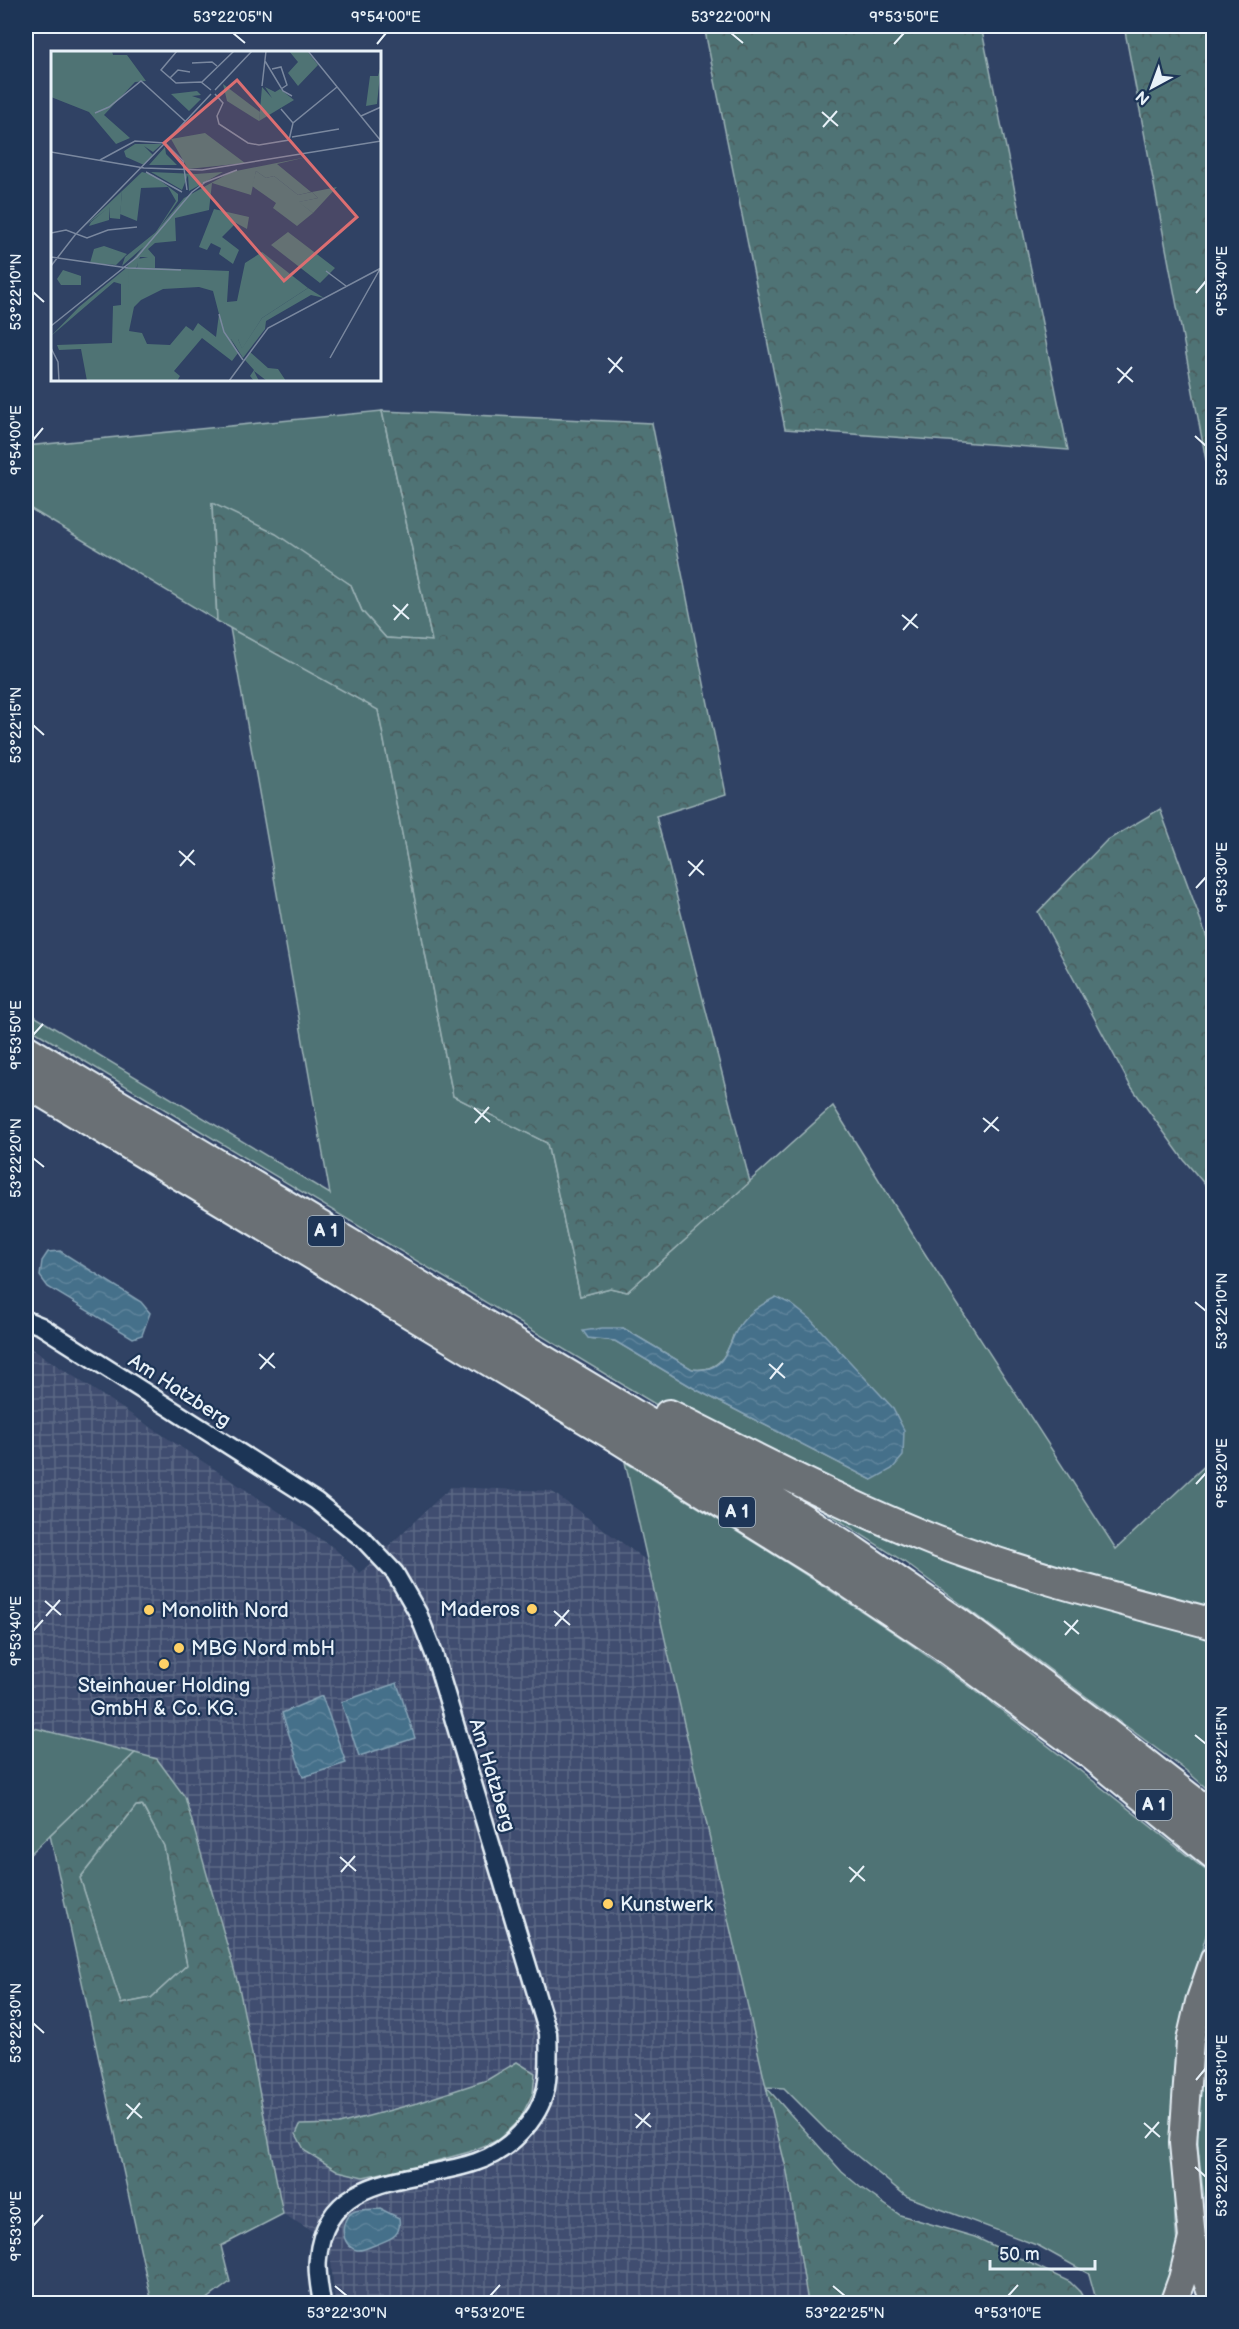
<svg xmlns="http://www.w3.org/2000/svg" width="1239" height="2329" font-family="'Balsamiq Sans',sans-serif">
<style>
.industrial{fill:url(#industrial-grid)}
.green{fill:#4f7374;stroke:#9cb2b6;stroke-width:1.5;fill-rule:evenodd}
.forest{fill:url(#forest-crowns);stroke:#9cb2b6;stroke-width:1.5;fill-rule:evenodd}
.water{fill:url(#water-waves);stroke:#86a3b6;stroke-width:1.5}
.lines{fill:none;stroke-linecap:round;stroke-linejoin:round}
.street-casing{stroke:#e8f1f8;stroke-width:21}
.primary-casing{stroke:#e8f1f8;stroke-width:30}
.highway-casing{stroke:#e8f1f8;stroke-width:34}
.street{stroke:#1d3557;stroke-width:16}
.primary{stroke:#6a7074;stroke-width:26}
.highway{stroke:#6a7074;stroke-width:30}
.ticks{fill:none;stroke:#e8f1f8;stroke-width:2}
.poi-dot{fill:#ffd166;stroke:#1d3557;stroke-width:2}
.labels{text-anchor:middle;stroke-width:4.5;stroke-linejoin:round;paint-order:stroke}
.shield{fill:#1d3557;stroke:#abb9c8;stroke-width:1.5}
.shield-label{font-size:18px;font-weight:bold;fill:#e8f1f8}
.street-label{font-size:20px;fill:#e8f1f8;stroke:#1d3557}
.poi-label{font-size:20px;fill:#e8f1f8;stroke:#1d3557;text-anchor:start}
.inset-road{fill:none;stroke:#7a889f;stroke-width:1.5}
.view{fill:#dc6e71;fill-opacity:0.15;stroke:#dc6e71;stroke-width:3}
.inset-edge{fill:none;stroke:#e8f1f8;stroke-width:3}
.neatline{fill:none;stroke:#e8f1f8;stroke-width:2}
.ticks-label{font-size:15px;text-anchor:middle;fill:#e8f1f8}
</style>
<defs>
<pattern id="industrial-grid" width="8" height="8" patternUnits="userSpaceOnUse" patternTransform="scale(1.5)"><rect width="8" height="8" fill="#404e70"/><path d="M0 4h8M4 0v8" fill="none" stroke="#5c6885"/></pattern>
<pattern id="forest-crowns" width="20" height="18" patternUnits="userSpaceOnUse" patternTransform="scale(1.5)"><rect width="20" height="18" fill="#4f7374"/><path d="M2 6a3 3 0 1 1 6 0M12 15a3 3 0 1 1 6 0" fill="none" stroke="#4a5b5d"/></pattern>
<pattern id="water-waves" width="16" height="10" patternUnits="userSpaceOnUse" patternTransform="scale(1.5)"><rect width="16" height="10" fill="#446f8a"/><path d="M0 5q4-4 8 0t8 0" fill="none" stroke="#5f849b"/></pattern>
</defs>
<rect width="100%" height="100%" fill="#304264"/>
<filter id="ink" filterUnits="userSpaceOnUse"><feTurbulence type="fractalNoise" baseFrequency=".0167" numOctaves="2"/><feDisplacementMap in="SourceGraphic" scale="12" xChannelSelector="R" yChannelSelector="G"/><feConvolveMatrix kernelMatrix="1 2 1 2 8 2 1 2 1" color-interpolation-filters="sRGB"/></filter>
<g filter="url(#ink)">
<path class="industrial" d="M26 1345 334 1548 360 1573 451 1487 551 1491 647 1561 787 2172 808 2303H335L329 2241 283 2214 239 1987 185 1797 157 1759 26 1726Z"/>
<path class="green" d="M382 411 432 641 386 638 362 611 351 585 212 503 217 621 26 506V446Z
M230 628 378 709 453 1096 547 1143 580 1296 610 1288 627 1292 833 1106 920 1246 1116 1549 1213 1458V1611L1091 1582 839 1492 685 1422 26 1026V1011L330 1194ZM623 1328 692 1369C717 1372 726 1358 733 1336L872 1480 697 1390 615 1341 588 1338Z
M625 1462C727 1526 831 1588 930 1658 1027 1727 1120 1802 1213 1876V1912L1187 2001 1172 2105 1175 2221 1180 2279 1172 2291 1157 2303H1097L1089 2274 1039 2246 906 2196 827 2131 784 2088 766 2087Z
M796 1493 1213 1634V1794L1188 1772 903 1561Z
M26 1726 135 1753 26 1858Z
M136 1806H142L164 1846 187 1965 151 1998 121 2004 80 1878Z
M1213 2004V2252C1206 2210 1198 2166 1197 2123 1196 2083 1203 2043 1213 2004Z"/>
<path class="forest" d="M704 26H981L1068 450 785 429Z
M1124 26H1213V461L1206 460Z
M382 411 652 423 726 794 656 816 750 1182 627 1292 610 1288 580 1296 547 1143 453 1096 378 710 217 621 212 503 276 534 351 585 362 611 386 638 432 641Z
M1160 809 1213 954V1194L1184 1160 1130 1085 1038 912 1106 841Z
M135 1753 157 1759 185 1797 239 1987 283 2214 221 2246 230 2282 202 2303H152L50 1835ZM136 1806 142 1805 164 1846 187 1965 151 1998 121 2004 80 1878Z
M517 2062 535 2073 533 2093 520 2119 498 2140 469 2152 425 2164 363 2177 338 2171 305 2151 296 2134 300 2125 339 2124 417 2103 487 2080Z
M766 2087 842 2172 860 2187 900 2215 975 2237 1070 2282 1080 2292 1086 2303H808L787 2172Z"/>
<path class="water" d="M60 1251 141 1302 150 1313 142 1335 133 1338 48 1287 40 1276 42 1261 48 1252Z
M776 1297 791 1304 811 1320 892 1407 904 1430 903 1456 892 1469 872 1480 697 1390 615 1341 588 1338 583 1331 602 1328H623L692 1369C730 1374 725 1343 742 1322 750 1312 764 1303 776 1297Z
M397 1683 415 1738 359 1756 341 1702Z
M322 1696 346 1763 303 1777 282 1713Z
M381 2209 399 2218C402 2237 390 2239 375 2245 369 2247 363 2251 357 2250 340 2246 339 2219 353 2212 361 2208 373 2210 381 2209Z"/>
<g class="lines">
<g class="street-casing">
<path id="street" d="M26 1320 41 1326 316 1501 363 1539 395 1573 418 1613 434 1654 548 2033C549 2052 549 2070 546 2088 539 2121 507 2152 476 2162 415 2183 326 2171 318 2258 316 2273 320 2289 322 2304"/>
</g>
<g class="primary-casing">
<path id="primary" d="M1214 1959 1199 2002 1190 2041 1183 2143 1192 2238 1214 2302
M1173 2304 1182 2279 1192 2238"/>
</g>
<g class="highway-casing">
<path id="highway" d="M26 1050 714 1463 851 1550 956 1622 1104 1732 1214 1818
M26 1082 612 1434 835 1573 944 1646 1094 1756 1214 1854
M669 1415C756 1459 844 1505 935 1541 1026 1576 1120 1599 1214 1624"/>
</g>
<use href="#street" class="street"/>
<use href="#primary" class="primary"/>
<use href="#highway" class="highway"/>
</g>
</g>
<path class="ticks" d="M233 33 245 43M731 33 743 43M377 44 386 33M894 44 904 33M822 112 838 126M823 127 837 111M33 292 44 302M1196 293 1206 281M608 358 623 372M1117 368 1133 382M609 373 622 357M1118 383 1132 367M1195 436 1206 446M33 440 43 428M393 605 409 619M902 615 918 628M394 620 408 604M903 630 917 614M33 725 44 735M179 851 195 865M688 861 704 875M180 866 194 850M689 876 703 860M1196 888 1206 877M33 1035 43 1024M474 1108 490 1122M983 1118 999 1131M475 1123 489 1107M984 1132 998 1117M33 1158 44 1167M1195 1302 1206 1311M259 1354 275 1368M769 1364 785 1378M260 1369 274 1353M770 1379 783 1363M1196 1484 1206 1473M45 1601 61 1615M554 1611 570 1625M46 1616 60 1600M1064 1621 1079 1634M555 1626 569 1610M33 1631 43 1620M1065 1635 1078 1620M1195 1735 1206 1744M340 1857 356 1871M849 1867 865 1881M341 1872 355 1856M850 1882 864 1866M33 2023 44 2033M1196 2080 1206 2068M126 2104 142 2118M635 2114 651 2127M127 2119 140 2103M1144 2123 1160 2137M636 2128 650 2113M1145 2138 1159 2122M1195 2167 1206 2177M33 2226 43 2215M335 2286 347 2296M833 2286 845 2296M490 2296 500 2285M1008 2296 1018 2285"/>
<g class="poi-dot">
<circle cx="532" cy="1609" r="6"/>
<circle cx="149" cy="1610" r="6"/>
<circle cx="179" cy="1648" r="6"/>
<circle cx="164" cy="1664" r="6"/>
<circle cx="608" cy="1904" r="6"/>
</g>
<g class="labels">
<g class="shield">
<rect x="308" y="1216" width="36" height="30" rx="4.5"/>
<rect x="719" y="1497" width="36" height="30" rx="4.5"/>
<rect x="1136" y="1790" width="36" height="30" rx="4.5"/>
</g>
<g class="shield-label">
<text x="326" y="1237">A 1</text>
<text x="737" y="1518">A 1</text>
<text x="1154" y="1811">A 1</text>
</g>
<g class="street-label">
<text transform="translate(180 1390) rotate(33)" y="7">Am Hatzberg</text>
<text transform="translate(493 1775) rotate(73)" y="7">Am Hatzberg</text>
</g>
<g class="poi-label">
<text x="520" y="1616" text-anchor="end">Maderos</text>
<text x="161" y="1617">Monolith Nord</text>
<text x="191" y="1655">MBG Nord mbH</text>
<text x="164" y="1692" text-anchor="middle">Steinhauer Holding<tspan x="164" dy="23">GmbH &amp; Co. KG.</tspan></text>
<text x="620" y="1911">Kunstwerk</text>
</g>
</g>
<g transform="translate(51 51)">
<rect width="330" height="330" fill="#304264"/>
<path d="M330 14 326 53 315 55 319 25H327ZM211 36 221 47 214 36 224 41 229 38 243 49 208 70ZM146 40 150 44 141 45 150 48 138 60 120 43ZM154 82 194 112 137 118 120 88ZM256 106 226 113 260 141 247 144 223 125 215 127 205 120 200 144 161 132 158 159 124 167 125 190 104 192 97 198V206H89L78 239H70V233L63 231 0 285 28 256 74 218 133 147 180 121ZM91 121 102 124 127 143V150L99 190 71 215 74 206 105 181 125 150 117 136 90 137 86 170 69 163 71 140ZM100 121 145 123 172 121 138 140 137 124 131 139ZM286 136 262 162 247 151 267 147 261 141ZM59 155 58 169 38 175 40 171ZM53 195 76 203 65 214 39 212 43 198ZM12 219 30 225V234H10L6 228ZM257 237 273 247 260 244 215 270 214 278 192 307 180 288H187L191 297 211 267Z" fill="#4f7374"/>
<path d="M0 0H61L62 4H76L95 30 84 31 53 64 79 87 65 93 38 61 0 46ZM172 33 209 61 208 70 176 50ZM84 93H111L102 101 93 95 102 104 93 114 75 106 73 100ZM114 96 115 103 126 114H98ZM205 120 215 127 223 125 247 144 261 141 267 147 248 151 262 162 246 175 222 157 225 152 201 135ZM71 140 69 168 59 167V156L35 174ZM163 158 198 166 196 178 185 172 171 186 188 199 182 213 168 203 170 197 160 192 156 199 148 196ZM237 181 284 217 269 232 220 194ZM97 198 104 206V217L178 220 176 251 186 250 194 212 211 201 257 237 211 267 191 298 187 288H180L187 302 181 310 151 287 123 320 129 325 126 330H36L30 298 8 299 6 294 61 292 62 255 70 254V239H78L77 217 86 218 87 208 97 206ZM148 236 162 240 168 263 165 286 147 272 142 280 135 275 119 294 96 293 91 282 78 280 83 256 90 249 112 238ZM199 301 217 317 227 318 235 330H216L203 320 208 330H203L199 325 203 319 194 309Z" fill="#4f7374" fill-rule="evenodd"/>
<path d="M238 0H256L267 14 247 35 237 22 247 11Z" fill="#4f7374"/>
<path class="inset-road" d="M126 0 110 19 125 32 150 31 160 39M257 0 330 90M214 10 232 40 241 45M141 12 161 11 166 15M221 18 230 16 236 34 230 38M119 27 127 19 139 21M151 31 183 0M211 35 215 0M164 39 201 0M164 43 172 52 166 65 168 73 197 92 208 94 238 89 242 72 286 36M230 58 242 72M44 62 58 56 90 30 134 70M310 65 330 56M241 86 288 78M0 101 93 117 151 119 330 90M49 109 84 90 114 92M95 121 131 141M152 132 186 119M136 139 132 110 114 92 160 43M0 182 15 179 36 187 57 179 86 176M0 206 77 217 130 219M0 215 24 184 114 92M275 220 295 235M168 263 173 281 192 309M0 275 86 206 141 141 156 130M0 297 7 311 8 330M279 307 329 218M178 330 217 277 330 217"/>
<path class="view" d="M186 29 306 166 233 230 113 92Z"/>
<rect width="330" height="330" class="inset-edge"/>
</g>
<rect width="1239" height="2329" fill="none" stroke="#1d3557" stroke-width="66"/>
<g transform="translate(1152 87) rotate(221)" stroke="#1d3557" stroke-width="4.5" paint-order="stroke">
<path d="M0-4.5L10 22L0 15L-10 22Z" fill="#e8f1f8"/>
<text y="-9" font-size="16" font-weight="bold" text-anchor="middle" fill="#e8f1f8">N</text>
</g>
<path d="M990 2260v9h105v-9" fill="none" stroke="#e8f1f8" stroke-width="3"/>
<text x="999" y="2260" font-size="18" fill="#e8f1f8" stroke="#1d3557" stroke-width="4.5" paint-order="stroke">50 m</text>
<rect x="33" y="33" width="1173" height="2263" class="neatline"/>
<g class="ticks-label">
<text x="233" y="22">53°22'05"N</text>
<text x="386" y="22">9°54'00"E</text>
<text x="731" y="22">53°22'00"N</text>
<text x="904" y="22">9°53'50"E</text>
<text transform="translate(1222 281) rotate(-90)" y="5">9°53'40"E</text>
<text transform="translate(16 292) rotate(-90)" y="5">53°22'10"N</text>
<text transform="translate(16 440) rotate(-90)" y="5">9°54'00"E</text>
<text transform="translate(1222 446) rotate(-90)" y="5">53°22'00"N</text>
<text transform="translate(16 725) rotate(-90)" y="5">53°22'15"N</text>
<text transform="translate(1222 877) rotate(-90)" y="5">9°53'30"E</text>
<text transform="translate(16 1035) rotate(-90)" y="5">9°53'50"E</text>
<text transform="translate(16 1158) rotate(-90)" y="5">53°22'20"N</text>
<text transform="translate(1222 1311) rotate(-90)" y="5">53°22'10"N</text>
<text transform="translate(1222 1473) rotate(-90)" y="5">9°53'20"E</text>
<text transform="translate(16 1631) rotate(-90)" y="5">9°53'40"E</text>
<text transform="translate(1222 1744) rotate(-90)" y="5">53°22'15"N</text>
<text transform="translate(16 2023) rotate(-90)" y="5">53°22'30"N</text>
<text transform="translate(1222 2068) rotate(-90)" y="5">9°53'10"E</text>
<text transform="translate(1222 2177) rotate(-90)" y="5">53°22'20"N</text>
<text transform="translate(16 2226) rotate(-90)" y="5">9°53'30"E</text>
<text x="347" y="2318">53°22'30"N</text>
<text x="490" y="2318">9°53'20"E</text>
<text x="845" y="2318">53°22'25"N</text>
<text x="1008" y="2318">9°53'10"E</text>
</g>
</svg>
